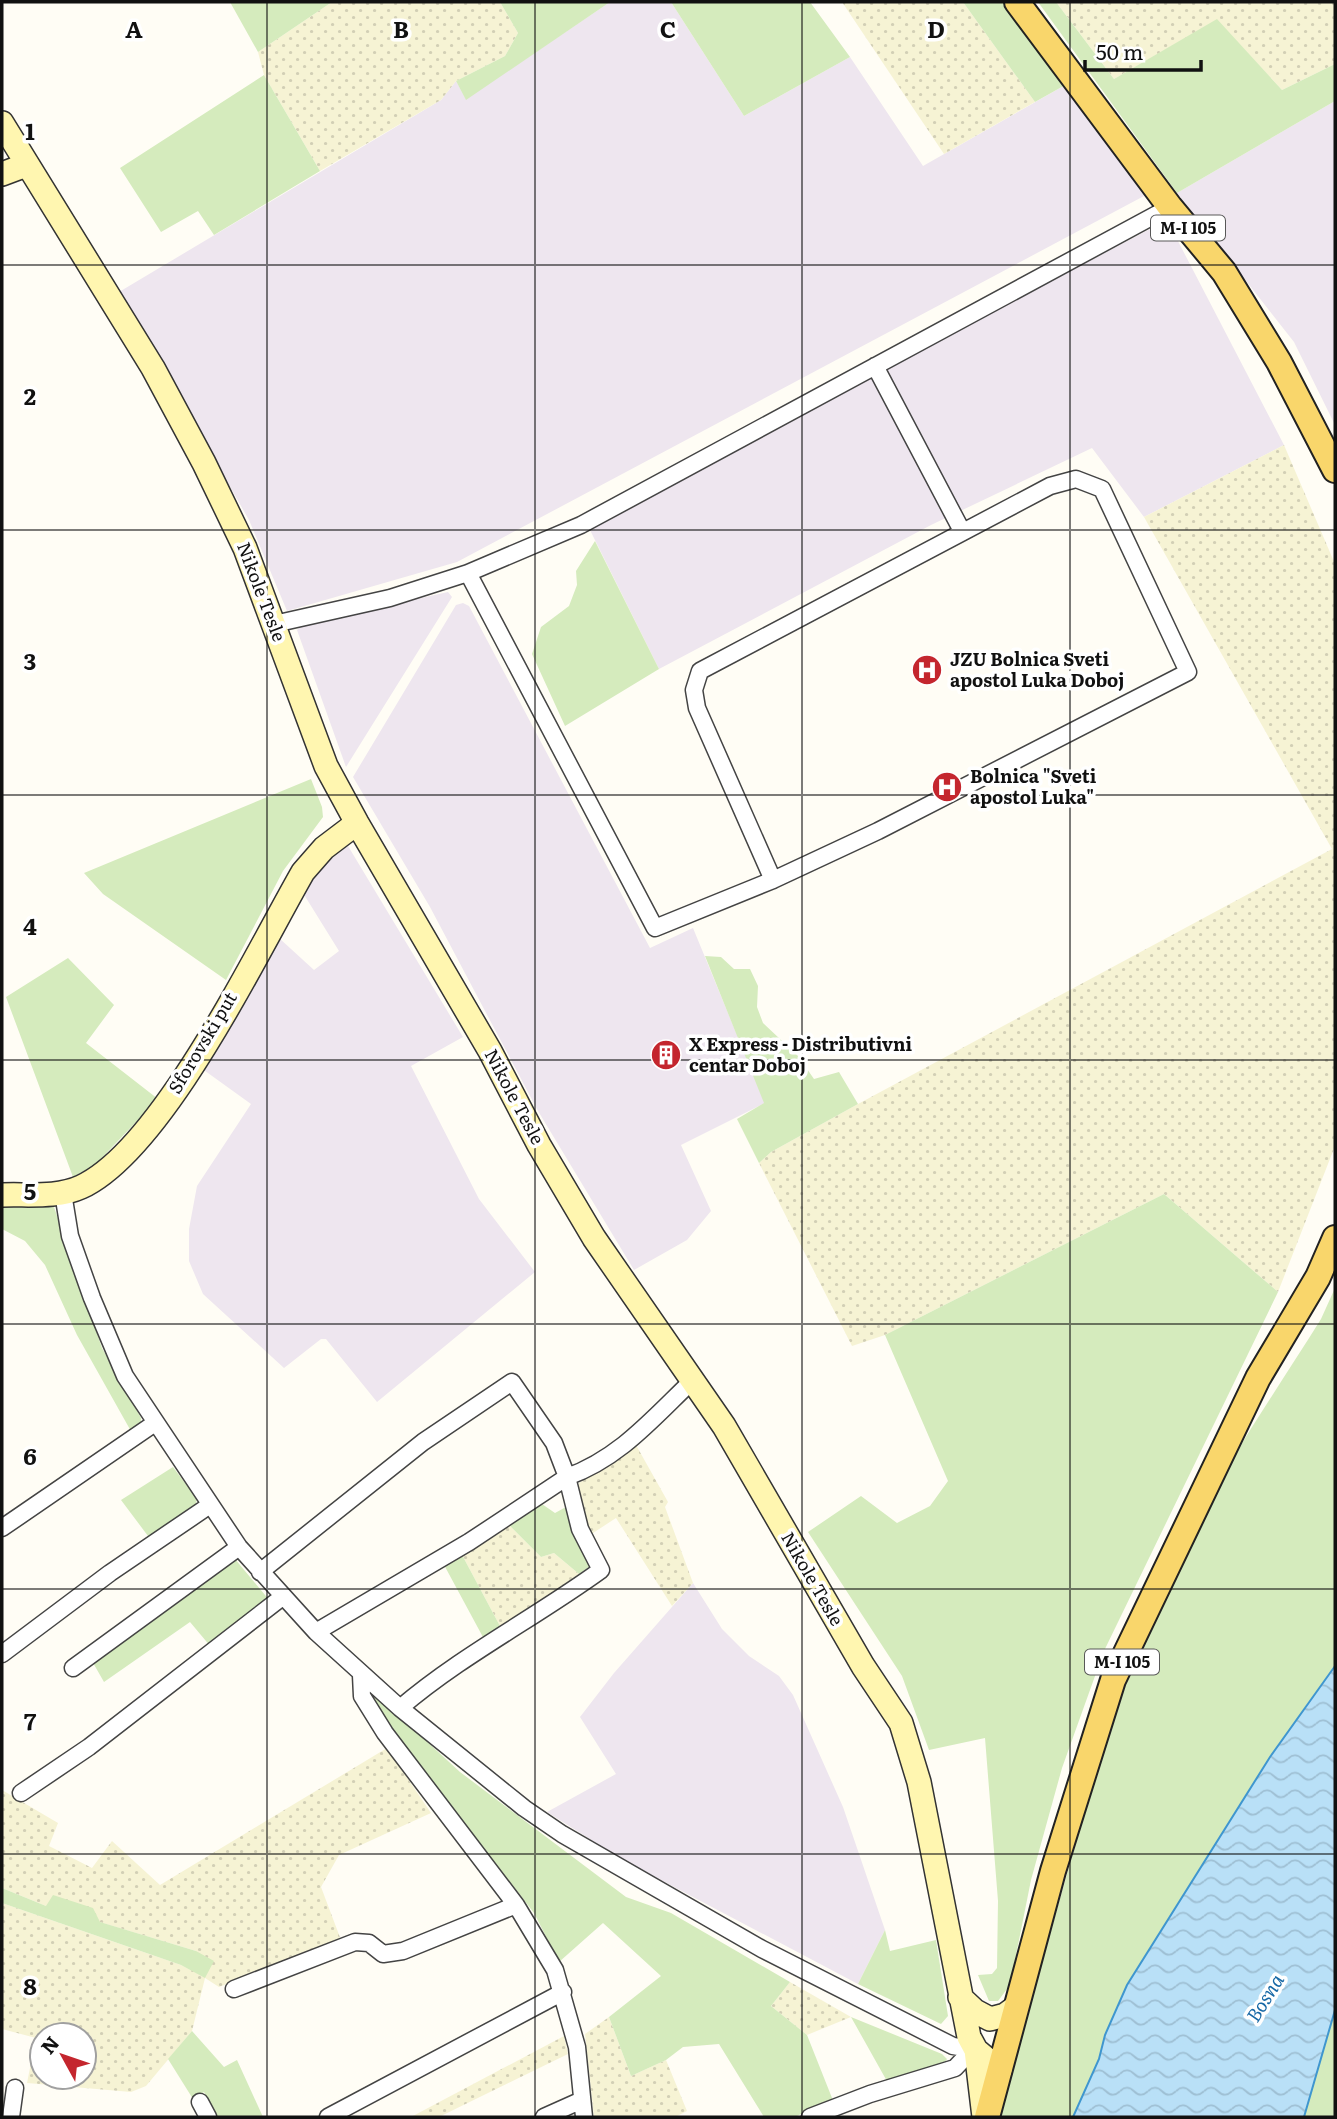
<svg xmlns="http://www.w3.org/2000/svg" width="1337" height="2119" font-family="Literata,serif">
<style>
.industrial{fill:#eee6ef}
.farmland{fill:url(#farmland-dots);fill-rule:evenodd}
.grass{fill:#d5ebbd}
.water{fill:url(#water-waves);stroke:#3f96cf;stroke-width:2}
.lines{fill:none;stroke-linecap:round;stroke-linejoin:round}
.street-casing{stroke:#444;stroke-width:19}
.secondary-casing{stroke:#333;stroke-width:26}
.primary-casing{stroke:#222;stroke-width:28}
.street{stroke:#fff;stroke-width:16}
.secondary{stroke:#fff6b0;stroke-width:23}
.primary{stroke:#f9d66b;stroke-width:24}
.grid{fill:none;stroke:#111;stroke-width:2;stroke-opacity:0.55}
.labels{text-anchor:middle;stroke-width:7;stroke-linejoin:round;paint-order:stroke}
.shield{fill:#fff;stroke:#585858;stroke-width:2}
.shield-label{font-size:16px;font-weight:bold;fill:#111}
.street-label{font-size:18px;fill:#111;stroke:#fff}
.poi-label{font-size:18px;font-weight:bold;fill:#111;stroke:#fff;text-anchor:start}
.water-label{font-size:19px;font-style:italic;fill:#1768a6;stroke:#fff}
.grid-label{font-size:23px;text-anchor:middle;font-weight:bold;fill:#111;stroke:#fff;stroke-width:7;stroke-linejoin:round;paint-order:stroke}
</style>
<defs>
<pattern id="farmland-dots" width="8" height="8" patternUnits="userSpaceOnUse" patternTransform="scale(1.75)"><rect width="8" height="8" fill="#f6f3d4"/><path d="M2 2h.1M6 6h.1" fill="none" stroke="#d2cfb5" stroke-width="1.8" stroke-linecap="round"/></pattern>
<pattern id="water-waves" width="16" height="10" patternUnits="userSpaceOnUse" patternTransform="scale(1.75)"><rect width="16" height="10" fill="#b9e0f7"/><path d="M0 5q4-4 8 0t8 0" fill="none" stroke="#9ebfd3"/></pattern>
</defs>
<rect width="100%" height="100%" fill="#fffdf5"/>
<path class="industrial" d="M610 2H671L744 116 850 57 923 166 1067 84 1144 196 457 562 287 611 249 520 119 292 441 100 456 81 466 99Z
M1335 101V425L1294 342 1177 193Z
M1167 220 1284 445 1144 517 1092 448 931 525 659 669 588 526Z
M448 592 452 597 346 767 297 630 303 624Z
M463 603 469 606 650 948 693 928 765 1103 681 1145 711 1211 687 1240 634 1270 538 1111 430 907 353 777 456 605Z
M348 846 463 1037 411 1066 479 1199 535 1272 377 1402 326 1339H321L284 1368 203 1294 189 1261V1229L197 1186 251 1104 201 1068 279 938 314 970 339 951 303 893 317 870Z
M693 1583 722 1629 749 1656 779 1676 793 1695 843 1807 885 1930 858 1984 623 1860 547 1812 616 1774 580 1717 614 1673Z"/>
<path class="farmland" d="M332 2H500L518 33 505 56 456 81 441 100 320 171 264 75 258 52Z
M842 2H963L1035 102 944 154Z
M1056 2H1335V64L1282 90 1217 20 1114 79Z
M1284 445 1335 564V1146L1278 1292 1164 1194 885 1335 852 1346 759 1163 771 1152 858 1104 1332 849 1144 517Z
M636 1445 668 1502 665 1507 693 1583 672 1606 616 1518 590 1535 577 1489 579 1483Z
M509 1525 541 1557 554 1553 579 1574 501 1628 461 1553Z
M387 1748 431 1813 339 1855 321 1887 341 1940 219 1987 205 1978 192 2031 146 2086 131 2092 27 2083 36 2038 2 2029V1903L181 1965 205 1977 196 1951 46 1906 2 1888V1790L58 1823 49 1846 92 1868 112 1841 160 1885ZM42 2035H84V2077H42Z
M790 1982 851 2017 807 2035 771 2006Z
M609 2017 631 2076 666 2060 687 2111 675 2117H594L585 2034Z
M564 2036 568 2054 439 2117H411Z"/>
<path class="grass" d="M230 2H332L258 52Z
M500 2H610L466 100 456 81 505 56 518 33Z
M671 2H810L850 57 744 116Z
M963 2H1004L1067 84 1035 102Z
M1038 2H1056L1114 79 1217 19 1282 90 1335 64V101L1177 193Z
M264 75 320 171 214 235 198 211 161 232 120 168Z
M595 541 659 669 565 726 532 654 541 627 569 606 577 585 576 571Z
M311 779 322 807 323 817 283 871 226 980 103 894 84 873Z
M705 956 721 957 734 969H750L758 986 757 1007 763 1023 798 1056 814 1079 839 1072 858 1104 771 1152 759 1163 737 1119 764 1103Z
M68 958 114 1005 86 1043 158 1099 95 1165 73 1177 6 997Z
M1164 1194 1278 1292 1104 1651 1062 1768 1031 1880 1010 1985 998 2001H989L978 1975 992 1974 997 1968 998 1901 985 1738 929 1750 902 1676 808 1532 861 1496 897 1523 930 1506 948 1481 885 1335Z
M46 1202 54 1207 102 1348 141 1418V1426L132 1433 77 1335 45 1265 25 1241 2 1229V1204Z
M1335 1288V1666L1307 1704 1127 1985 1105 2035 1099 2059 1073 2117H994C1059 1931 1093 1733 1179 1555 1219 1473 1273 1396 1321 1319Z
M173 1467 197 1499 195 1507 151 1540 121 1500Z
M539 1502 555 1513 566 1507 590 1566 579 1574 554 1553 541 1557 509 1525Z
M461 1553 501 1628 484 1639 443 1563Z
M235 1559 270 1601 211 1647 190 1622 104 1682 92 1661Z
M374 1693 460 1772 626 1897 671 1913 790 1982 771 2006 807 2035 834 2103 817 2106 795 2117H764L719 2044 683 2047 666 2060 631 2076 609 2017 661 1976 603 1923 559 1962 534 1913 379 1714 372 1700Z
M2 1888 46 1906 53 1895 93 1908 100 1922 196 1951 214 1961 205 1978 181 1965 2 1903Z
M885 1930 890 1951 936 1940 948 2016 941 2024 858 1984Z
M1335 2010V2117H1304L1331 2020Z
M851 2017 942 2054 947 2059 944 2064 888 2083Z
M192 2031 224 2067 237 2060 263 2117H216L204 2092 193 2099 168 2059Z"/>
<path class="water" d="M1335 1666V2010L1304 2117H1073L1099 2059 1105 2035 1127 1985 1270 1757Z"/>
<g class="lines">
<g class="street-casing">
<path id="street" d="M875 366 962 531
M468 573 655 928 773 880 878 831 1188 672 1102 489 1076 479 1050 486 700 671 694 690 697 708 773 880
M274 624 390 598 468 573 581 525 1170 207
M63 1193 70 1236 92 1298 125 1376 239 1547 316 1632 400 1708 524 1808 562 1834 762 1949 953 2046 976 2050
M2 1528 155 1423
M260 1572 423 1442 512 1382 554 1443 567 1477 469 1542 316 1632
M2 1654 110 1573 210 1505
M73 1668 239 1547
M361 1675 362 1696 385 1733 516 1905 555 1970 577 2047 584 2117
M400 1708C462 1655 535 1618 601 1570L580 1529 567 1477C620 1458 653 1418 693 1380
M21 1793 89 1747 281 1598
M234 1989 355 1942 369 1943 383 1954 403 1951 516 1905
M200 2102 208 2117
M11 2117 15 2088
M328 2117 563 1992
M544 2117 582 2100
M810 2117 870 2094 955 2068 971 2051"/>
</g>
<g class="secondary-casing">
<path id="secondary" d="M2 123 153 368 204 463 245 548 326 766 357 823 490 1051 539 1145 594 1238 724 1426 863 1666 901 1723 919 1782 969 2037 976 2050 1000 2070
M2 174 26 165
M2 1195C28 1194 57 1198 81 1187 162 1150 257 952 303 872L324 848 357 823
M960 1997 975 2011 990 2019 1005 2015 1016 2007
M976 2050 984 2117"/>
</g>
<g class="primary-casing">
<path id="primary" d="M1017 2 1170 207 1224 272 1279 362 1335 470
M987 2117 1053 1871 1113 1680 1258 1378 1318 1277 1335 1238"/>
</g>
<use href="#street" class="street"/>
<use href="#secondary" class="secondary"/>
<use href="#primary" class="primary"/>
</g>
<path class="grid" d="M267 2V2117M535 2V2117M802 2V2117M1070 2V2117M2 265H1335M2 530H1335M2 795H1335M2 1060H1335M2 1324H1335M2 1589H1335M2 1854H1335"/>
<defs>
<g id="hospital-disc" transform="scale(1.575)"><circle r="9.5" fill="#c4262e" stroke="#fff"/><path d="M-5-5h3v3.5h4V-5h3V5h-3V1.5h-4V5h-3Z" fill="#fff"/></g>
<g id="building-disc" transform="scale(1.575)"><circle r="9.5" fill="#c4262e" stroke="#fff"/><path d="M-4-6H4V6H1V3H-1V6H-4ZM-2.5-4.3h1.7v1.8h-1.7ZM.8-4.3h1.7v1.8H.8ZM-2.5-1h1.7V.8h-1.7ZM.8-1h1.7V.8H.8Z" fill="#fff"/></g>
</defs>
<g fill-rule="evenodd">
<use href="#hospital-disc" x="927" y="670"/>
<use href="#hospital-disc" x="947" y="787"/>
<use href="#building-disc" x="666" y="1055"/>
</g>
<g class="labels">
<g class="shield">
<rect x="1151" y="215.5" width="74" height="25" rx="5"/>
<rect x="1085" y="1649.5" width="74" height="25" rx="5"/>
</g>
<g class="shield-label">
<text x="1188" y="234">M-I 105</text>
<text x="1122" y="1668">M-I 105</text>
</g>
<g class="street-label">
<text transform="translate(261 592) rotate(69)" y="6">Nikole Tesle</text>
<text transform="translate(203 1043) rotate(-59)" y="6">Sforovski put</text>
<text transform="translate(514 1097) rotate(62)" y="6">Nikole Tesle</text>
<text transform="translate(812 1579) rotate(60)" y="6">Nikole Tesle</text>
</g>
<g class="poi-label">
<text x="950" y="666">JZU Bolnica Sveti<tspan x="950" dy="21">apostol Luka Doboj</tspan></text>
<text x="970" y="783">Bolnica "Sveti<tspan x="970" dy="21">apostol Luka"</tspan></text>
<text x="689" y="1051">X Express - Distributivni<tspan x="689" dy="21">centar Doboj</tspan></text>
</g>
<g class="water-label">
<text transform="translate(1265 1998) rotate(-58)" y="7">Bosna</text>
</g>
</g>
<g class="grid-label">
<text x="134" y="38">A</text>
<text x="401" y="38">B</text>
<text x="668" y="38">C</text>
<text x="936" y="38">D</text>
<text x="30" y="140">1</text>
<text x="30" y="405">2</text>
<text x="30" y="670">3</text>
<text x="30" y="935">4</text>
<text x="30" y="1200">5</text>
<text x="30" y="1465">6</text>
<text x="30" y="1730">7</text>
<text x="30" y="1995">8</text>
</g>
<rect width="1337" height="2119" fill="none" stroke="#111111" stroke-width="7"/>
<g transform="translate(63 2056) rotate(310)"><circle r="33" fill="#ffffff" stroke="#a0a0a0" stroke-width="2"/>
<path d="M0-5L12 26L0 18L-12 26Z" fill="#c4262e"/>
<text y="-10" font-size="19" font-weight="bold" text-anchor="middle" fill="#111111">N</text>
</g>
<path d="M1085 60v10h116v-10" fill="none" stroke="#111111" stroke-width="3.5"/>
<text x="1096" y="60" font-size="21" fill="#111111" stroke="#ffffff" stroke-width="5" paint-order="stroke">50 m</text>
</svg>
